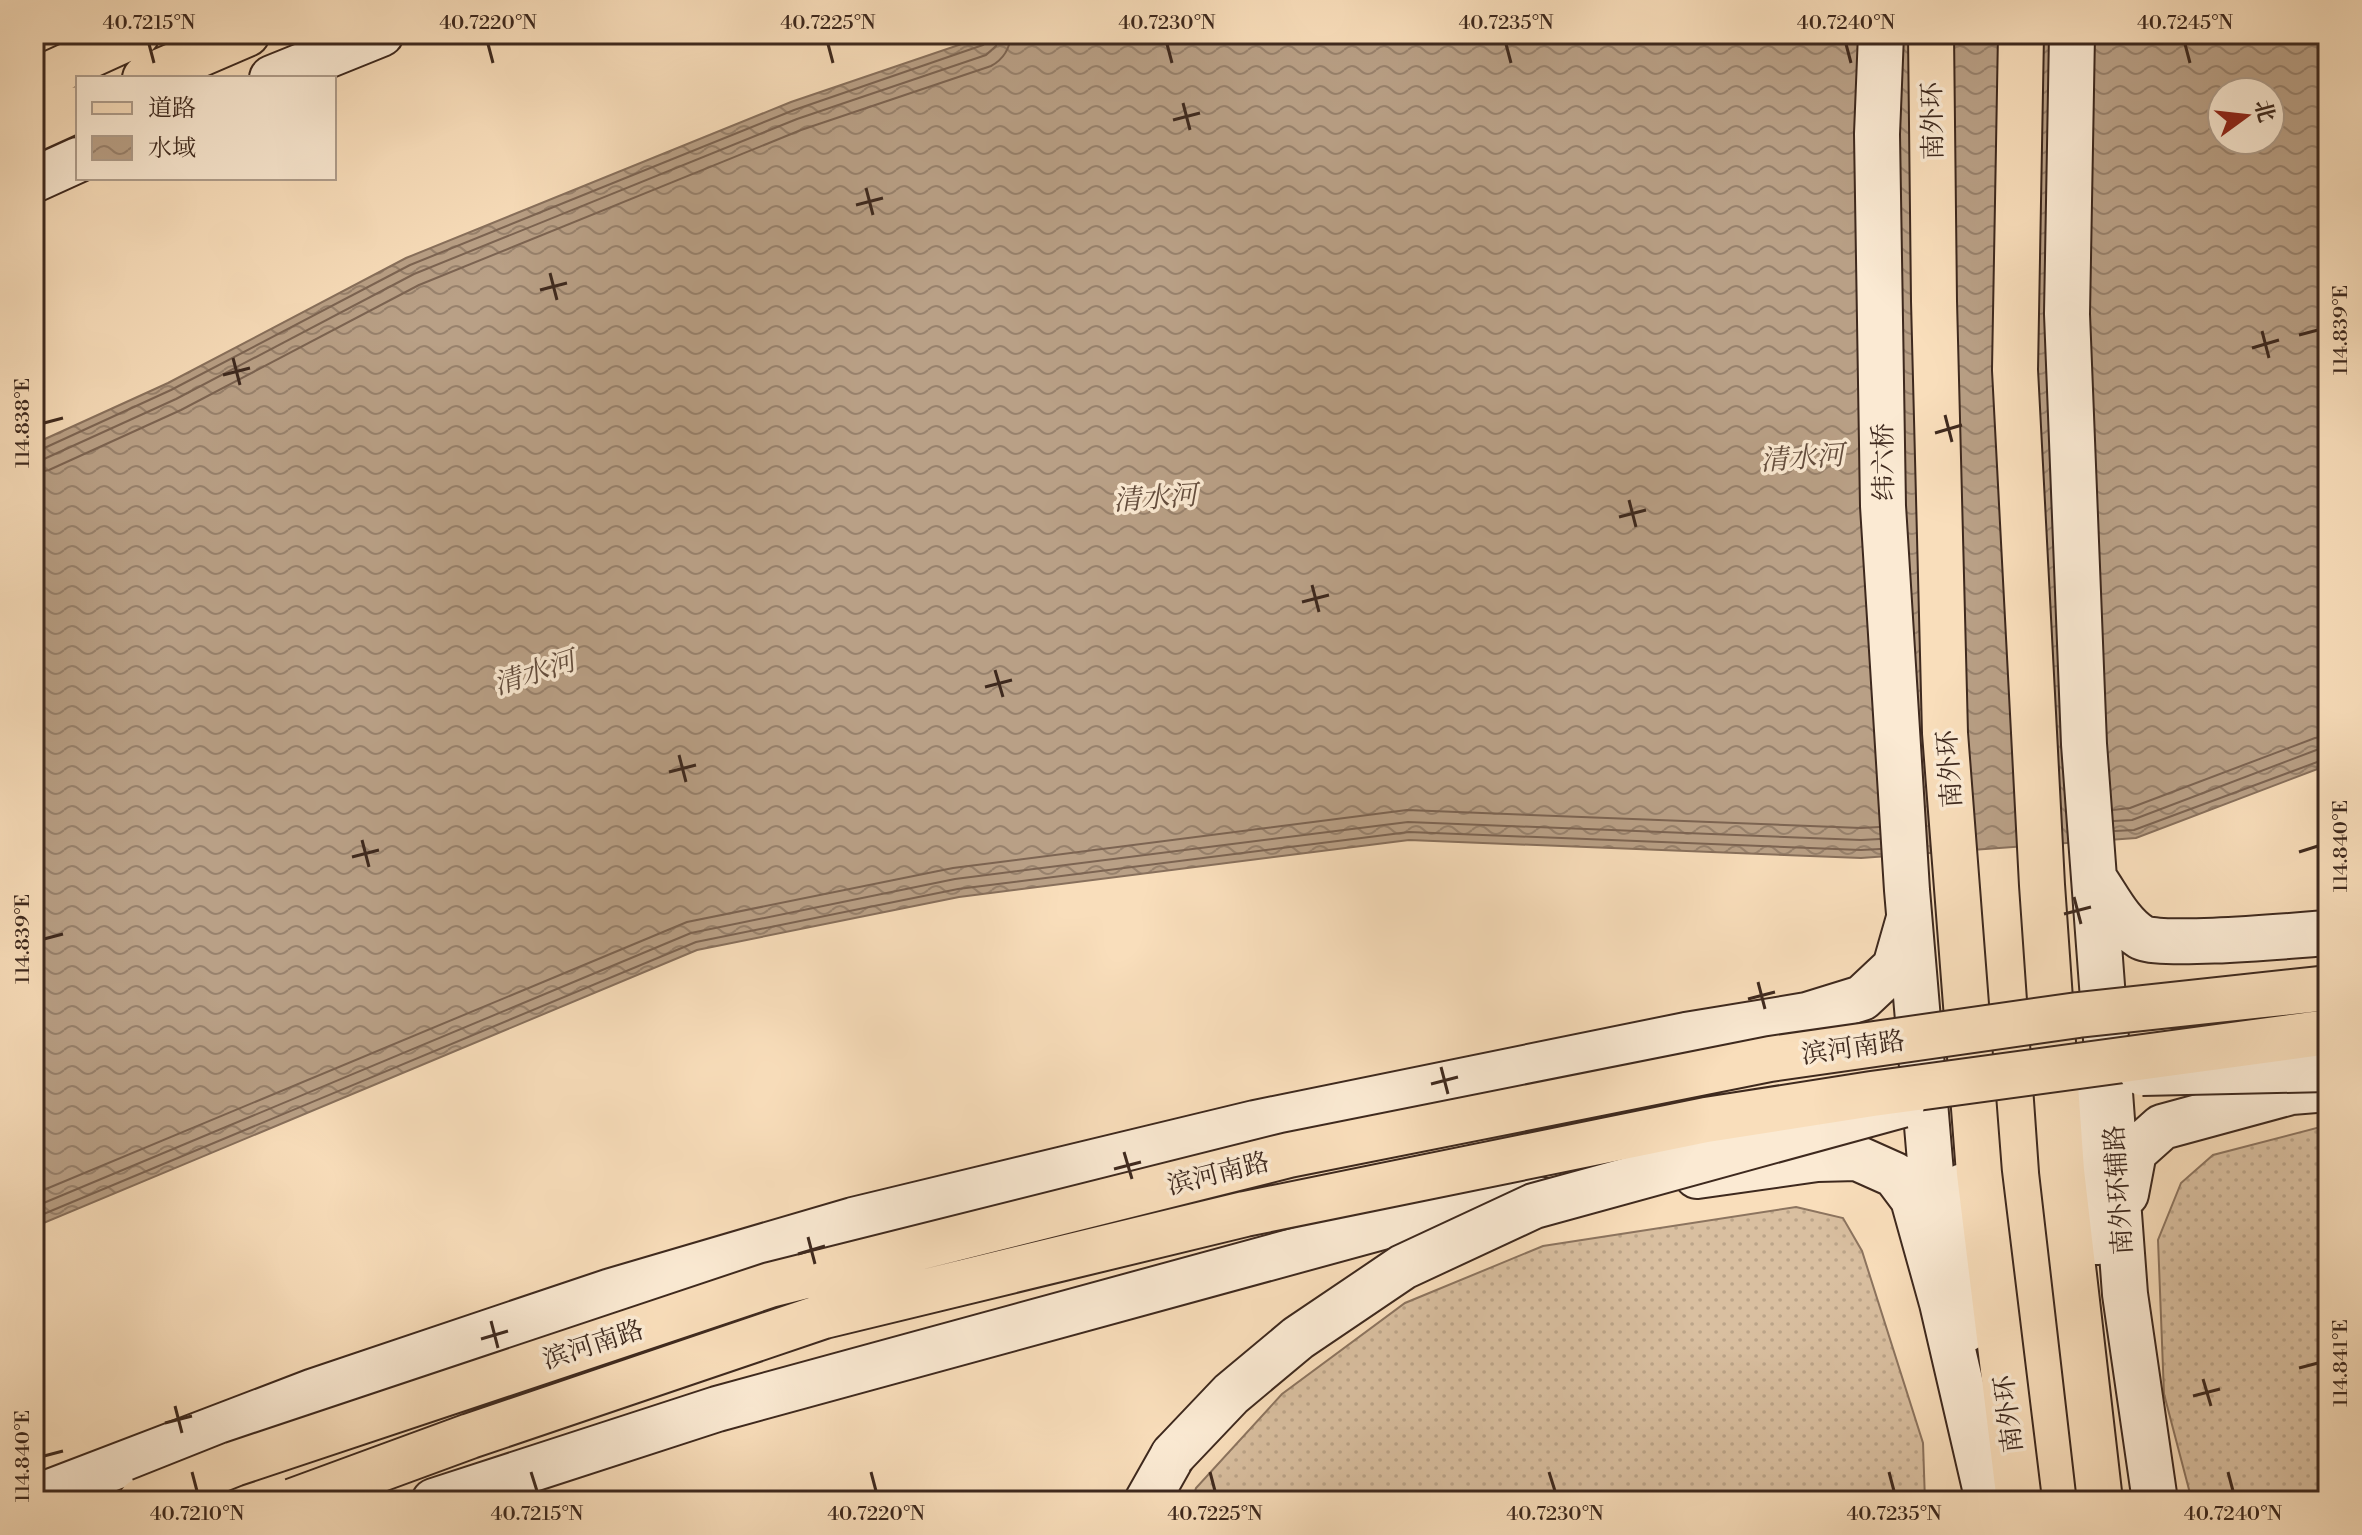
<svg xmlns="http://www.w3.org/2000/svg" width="2362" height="1535" font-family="'Libre Bodoni','Noto Serif SC',serif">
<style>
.grass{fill:url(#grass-dots);stroke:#8c745f;stroke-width:2}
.water{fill:url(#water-waves);stroke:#88705c;stroke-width:2;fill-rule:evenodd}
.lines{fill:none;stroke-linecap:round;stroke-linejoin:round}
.shore{stroke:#7c6452;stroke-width:2}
.secondary-casing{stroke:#3e291e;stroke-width:48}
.primary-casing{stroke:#3e291e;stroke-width:48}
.trunk-casing{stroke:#3e291e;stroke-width:48}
.secondary{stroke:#fbead3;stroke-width:44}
.primary{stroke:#f9debb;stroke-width:44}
.trunk{stroke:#f9debb;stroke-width:44}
.secondary-bridge-casing{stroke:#3e291e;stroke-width:48;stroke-linecap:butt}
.primary-bridge-casing{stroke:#3e291e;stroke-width:48;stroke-linecap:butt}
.secondary-bridge{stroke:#fbead3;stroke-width:44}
.primary-bridge{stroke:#f9debb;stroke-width:44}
.ticks{fill:none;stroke:#3e291e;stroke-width:3}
.labels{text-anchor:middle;stroke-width:7;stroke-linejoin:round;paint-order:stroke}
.street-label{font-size:26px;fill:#3e291e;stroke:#fbead3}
.water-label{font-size:28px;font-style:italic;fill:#634d3d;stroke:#fbead3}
.neatline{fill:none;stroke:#3e291e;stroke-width:3}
.ticks-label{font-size:20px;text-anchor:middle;fill:#3e291e}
</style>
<defs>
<pattern id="grass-dots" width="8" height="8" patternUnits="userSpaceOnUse" patternTransform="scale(2)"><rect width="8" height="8" fill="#d9bfa0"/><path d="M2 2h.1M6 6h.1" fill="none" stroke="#bba489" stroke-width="1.8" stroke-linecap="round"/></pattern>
<pattern id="water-waves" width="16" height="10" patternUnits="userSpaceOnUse" patternTransform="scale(2)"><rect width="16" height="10" fill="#b9a086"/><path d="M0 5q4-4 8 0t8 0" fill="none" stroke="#98826d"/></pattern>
</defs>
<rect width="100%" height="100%" fill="#f9debb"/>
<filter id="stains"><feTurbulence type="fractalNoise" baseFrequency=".0025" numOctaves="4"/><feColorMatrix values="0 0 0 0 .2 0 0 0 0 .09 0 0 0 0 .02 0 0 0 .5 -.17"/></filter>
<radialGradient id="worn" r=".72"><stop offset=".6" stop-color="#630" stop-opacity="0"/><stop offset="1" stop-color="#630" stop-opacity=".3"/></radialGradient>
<path class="grass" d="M2328 1125V1501H2192L2164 1394 2158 1240 2181 1183 2213 1155Z
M1796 1207 1843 1218 1862 1251 1923 1443 1925 1501H1192L1196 1488 1282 1394 1405 1303 1543 1246Z"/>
<path class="water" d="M991 34H2328V765L2136 838 1861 858 1409 840 959 897 697 950 34 1227V444L168 383 406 258 791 102ZM2222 92H2270V140H2222Z"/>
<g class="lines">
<path class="shore" d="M34 451 40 450 171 390 410 265 794 110 983 45 988 41 989 34
M34 461 44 459 176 399 414 274 797 119 986 55 996 46 999 34
M34 473 49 470 181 410 419 285 801 130 991 66C1004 59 1010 49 1011 34
M2113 810 2130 808 2315 738 2328 736
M2114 821 2132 820 2319 749 2328 748
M2115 831 2134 830 2328 758
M34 1194 687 922 953 868 1407 810 1861 828 1879 827
M34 1207 691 933 955 879 1408 822 1861 840 1880 839
M34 1218 696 942 958 889 1409 832 1861 850 1880 849"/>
<g class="secondary-casing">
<path id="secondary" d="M1881 34 1877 134 1883 506 1907 890 1936 1232
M2072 34 2067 314 2084 744 2125 1294 2155 1501
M272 78 381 34
M34 180 78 160
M2094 878C2108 898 2120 924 2141 937 2158 948 2299 935 2328 933
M2075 1104 2097 1242
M1697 1176 1817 1159 1857 1158 1895 1175 1913 1199 1942 1303 1988 1501
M1963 1186 1965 1330
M2126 1194 2134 1152 2162 1127 2291 1092 2328 1089
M34 1498 314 1391 611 1291 853 1220 1255 1123 1686 1035 1807 1015 1862 998 1895 967 1909 918
M434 1501 717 1409 1422 1216 1538 1199
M1147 1501 1173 1455"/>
</g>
<g class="primary-casing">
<path id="primary" d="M145 78 247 34
M34 81 137 34
M34 129 78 109"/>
</g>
<g class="trunk-casing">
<path id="trunk" d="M1931 34 1934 301 1945 733 1979 1173 2019 1501
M2021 34 2015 370 2042 885 2062 1171 2100 1501"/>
</g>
<use href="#secondary" class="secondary"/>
<use href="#primary" class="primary"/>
<use href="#trunk" class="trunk"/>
<g class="secondary-bridge-casing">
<path id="secondary-bridge" d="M2142 1073 2328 1069
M1173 1455 1231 1394 1298 1338 1403 1267 1534 1206 1902 1105"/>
</g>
<g class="primary-bridge-casing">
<path id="primary-bridge" d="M141 1501 234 1464 770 1285 1289 1155 1770 1059 2078 1015 2328 988
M293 1501 470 1436 824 1316 1245 1214 1706 1120 1872 1094 2328 1032"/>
</g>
<use href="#secondary-bridge" class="secondary-bridge"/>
<use href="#primary-bridge" class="primary-bridge"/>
</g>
<path class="ticks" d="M149 44 154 63M488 44 493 63M828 44 833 63M1167 44 1172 63M1506 44 1511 63M1846 44 1851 63M2185 44 2190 63M1183 103 1190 130M1173 120 1200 113M866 188 873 215M856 205 883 198M550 273 557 300M540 290 567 283M2262 331 2269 358M2299 335 2318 330M2252 348 2279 340M233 358 240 385M223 375 250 368M1945 415 1952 442M44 423 63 418M1935 433 1962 425M1629 500 1636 527M1619 517 1646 510M1312 585 1319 612M1302 602 1329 595M995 670 1003 697M985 687 1012 680M679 755 686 782M669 772 696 765M362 840 369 867M2299 852 2318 846M352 857 379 850M2074 897 2081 924M2064 914 2091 907M44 939 63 934M1758 982 1765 1009M1748 999 1775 992M1441 1067 1448 1094M1431 1084 1458 1077M1124 1152 1132 1179M1114 1169 1141 1162M808 1237 815 1264M798 1254 825 1246M491 1321 498 1348M481 1339 508 1331M2299 1368 2318 1363M2203 1379 2211 1406M2193 1396 2220 1389M175 1406 182 1433M165 1423 192 1416M44 1456 63 1451M192 1472 197 1491M531 1472 537 1491M871 1472 876 1491M1210 1472 1215 1491M1549 1472 1555 1491M1889 1472 1894 1491M2228 1472 2233 1491"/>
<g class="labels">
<g class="street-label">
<text transform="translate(1932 121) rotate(-91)" y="9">南外环</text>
<text transform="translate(1883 462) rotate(-91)" y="9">纬六桥</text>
<text transform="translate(1949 769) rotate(-94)" y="9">南外环</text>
<text transform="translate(1853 1047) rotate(-8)" y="9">滨河南路</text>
<text transform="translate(1218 1173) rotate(-14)" y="9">滨河南路</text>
<text transform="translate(2118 1190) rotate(-94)" y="9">南外环辅路</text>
<text transform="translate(593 1344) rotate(-18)" y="9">滨河南路</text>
<text transform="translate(2008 1414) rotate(-97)" y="9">南外环</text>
</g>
<g class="water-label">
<text transform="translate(1802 457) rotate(-4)" y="10">清水河</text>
<text transform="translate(1155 497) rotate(-4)" y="10">清水河</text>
<text transform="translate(534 672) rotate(-18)" y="10">清水河</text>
</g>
</g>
<rect width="2362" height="1535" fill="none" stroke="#f9debb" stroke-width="88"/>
<rect x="76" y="76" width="260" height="104" fill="#fbead3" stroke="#af9d8b" stroke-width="2"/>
<rect x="92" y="102" width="40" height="12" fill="#f9debb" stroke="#af9d8b" stroke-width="2"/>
<text x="148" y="116" font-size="24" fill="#3e291e">道路</text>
<rect x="92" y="136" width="40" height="24" fill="url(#water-waves)" stroke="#af9d8b" stroke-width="2"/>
<text x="148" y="156" font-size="24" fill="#3e291e">水域</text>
<g transform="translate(2246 116) rotate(75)"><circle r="38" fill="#fbead3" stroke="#af9d8b" stroke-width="2"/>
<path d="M0-6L14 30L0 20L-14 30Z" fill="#8f2418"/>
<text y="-12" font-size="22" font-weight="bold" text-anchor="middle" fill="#3e291e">北</text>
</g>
<rect x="44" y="44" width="2274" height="1447" class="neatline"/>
<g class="ticks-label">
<text x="149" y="29">40.7215°N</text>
<text x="488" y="29">40.7220°N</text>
<text x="828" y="29">40.7225°N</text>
<text x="1167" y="29">40.7230°N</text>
<text x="1506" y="29">40.7235°N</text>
<text x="1846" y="29">40.7240°N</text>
<text x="2185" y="29">40.7245°N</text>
<text transform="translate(2340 330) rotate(-90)" y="7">114.839°E</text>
<text transform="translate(22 423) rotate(-90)" y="7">114.838°E</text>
<text transform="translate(2340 846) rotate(-90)" y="7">114.840°E</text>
<text transform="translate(22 939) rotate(-90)" y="7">114.839°E</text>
<text transform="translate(2340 1363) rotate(-90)" y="7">114.841°E</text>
<text transform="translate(22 1456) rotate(-90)" y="7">114.840°E</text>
<text x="197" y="1520">40.7210°N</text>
<text x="537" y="1520">40.7215°N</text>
<text x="876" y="1520">40.7220°N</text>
<text x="1215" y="1520">40.7225°N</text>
<text x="1555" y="1520">40.7230°N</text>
<text x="1894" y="1520">40.7235°N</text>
<text x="2233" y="1520">40.7240°N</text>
</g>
<rect width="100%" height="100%" filter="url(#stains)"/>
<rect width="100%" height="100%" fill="url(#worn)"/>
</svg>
